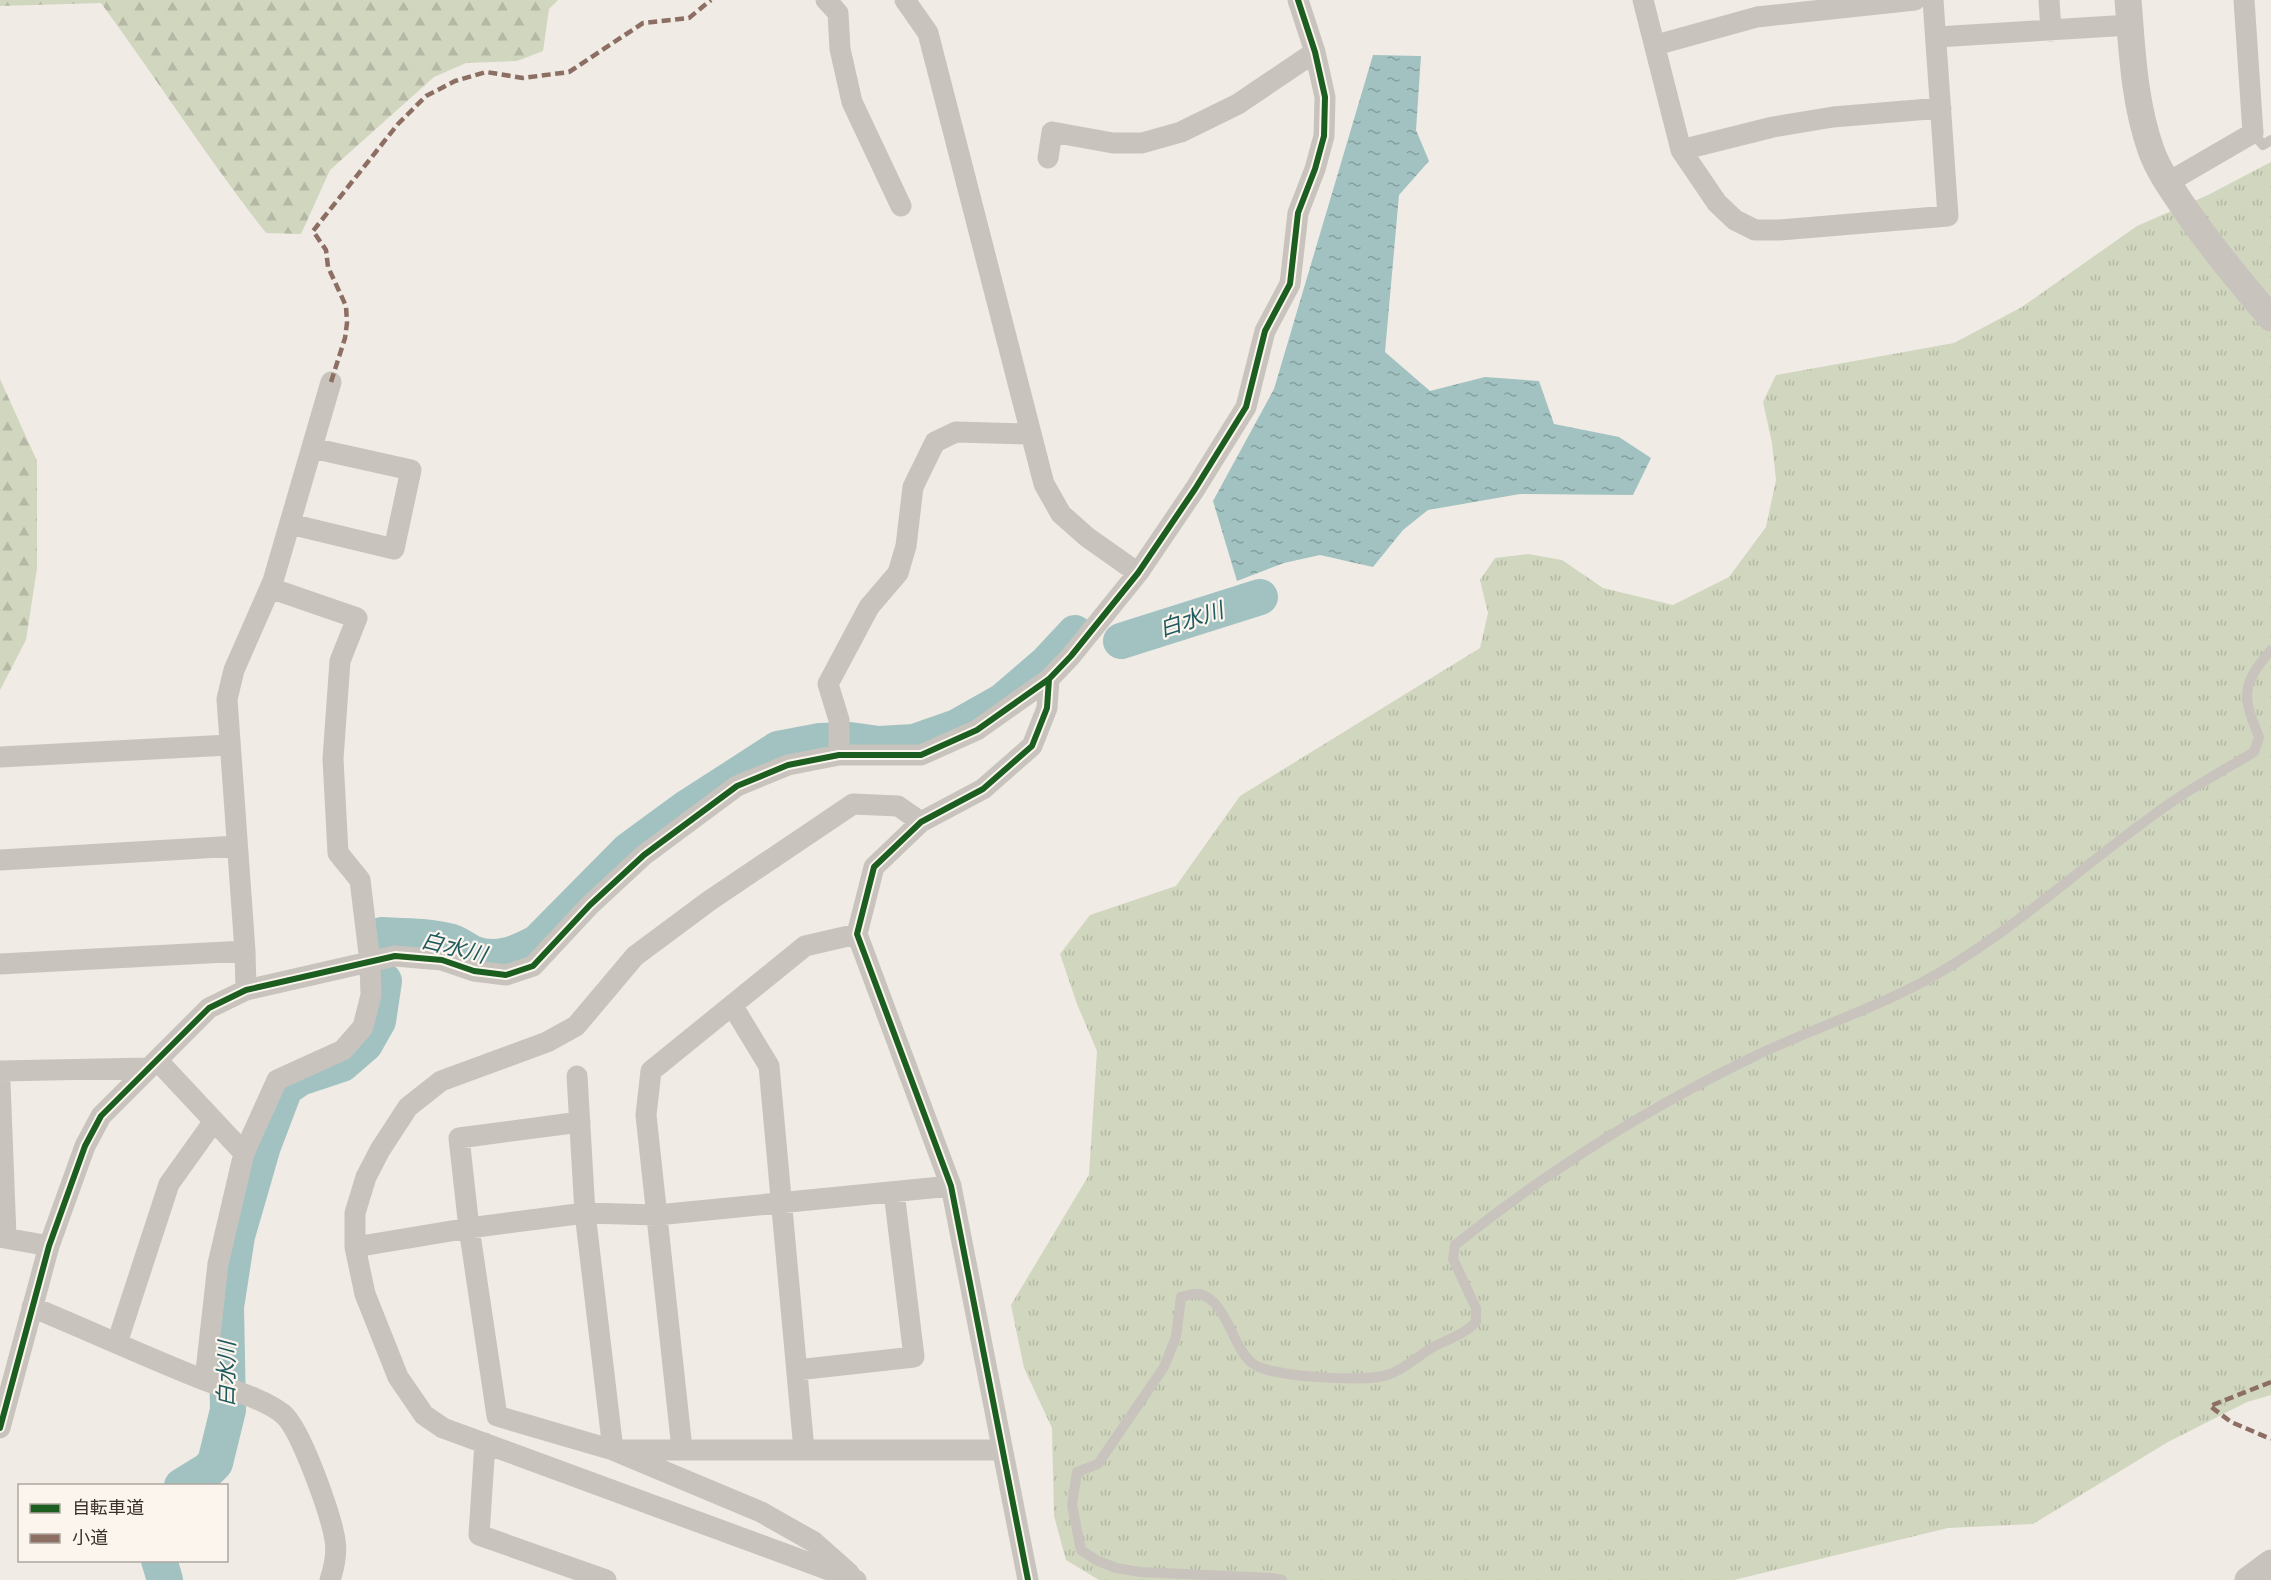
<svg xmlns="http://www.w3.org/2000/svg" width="2271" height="1580" font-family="Rubik,'Noto Sans JP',sans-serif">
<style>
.grass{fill:url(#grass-tufts)}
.forest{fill:url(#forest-firs)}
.water{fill:url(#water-ripples)}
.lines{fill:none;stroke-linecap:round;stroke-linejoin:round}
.river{stroke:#a1c2c1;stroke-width:36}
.service{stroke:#c9c3be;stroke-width:10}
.minor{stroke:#c9c3be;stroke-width:21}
.tertiary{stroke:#c9c3be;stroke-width:27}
.quiet{stroke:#8d6e63;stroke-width:4.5;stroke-dasharray:9 4.5;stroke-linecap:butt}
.cycleway-casing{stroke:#fbf5ee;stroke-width:10}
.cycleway{stroke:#1b5e20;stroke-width:6}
.labels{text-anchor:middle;stroke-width:4.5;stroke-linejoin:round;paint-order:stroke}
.water-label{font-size:22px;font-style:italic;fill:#1f5a5e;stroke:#fbf5ee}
</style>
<defs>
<pattern id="grass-tufts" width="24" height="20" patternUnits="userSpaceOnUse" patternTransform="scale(1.5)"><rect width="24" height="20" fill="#d1d6bf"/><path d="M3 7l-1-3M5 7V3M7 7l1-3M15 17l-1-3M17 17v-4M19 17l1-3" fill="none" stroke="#b4b8a4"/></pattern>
<pattern id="forest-firs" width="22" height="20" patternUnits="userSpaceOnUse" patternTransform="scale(1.5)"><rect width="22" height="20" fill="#d1d6bf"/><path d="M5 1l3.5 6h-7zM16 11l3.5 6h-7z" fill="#b4b8a4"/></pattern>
<pattern id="water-ripples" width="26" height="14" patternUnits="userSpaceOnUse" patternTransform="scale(1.5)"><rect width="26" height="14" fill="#a1c2c1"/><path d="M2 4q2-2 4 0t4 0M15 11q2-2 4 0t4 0" fill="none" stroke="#849e9d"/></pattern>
</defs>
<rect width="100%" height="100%" fill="#f0ebe5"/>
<path class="grass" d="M2271 162V1395L2247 1402 2168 1442 2033 1524 1948 1528 1734 1580H1099L1066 1560 1054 1516 1052 1428 1024 1368 1011 1305 1089 1175 1097 1051 1077 1004 1060 954 1090 915 1176 886 1240 796 1480 648 1488 613 1480 580 1495 558 1528 554 1562 560 1603 588 1673 605 1729 577 1766 527 1776 480 1772 443 1763 402 1776 375 1954 343 2022 307 2137 226 2208 195Z"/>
<path class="forest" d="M0 0H558L549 9 543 51 517 61 466 63 434 77 330 170 301 234 266 233C207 158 157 79 101 3L0 6Z
M0 379 37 461V568L26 640 0 690Z"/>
<path class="water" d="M1373 55 1421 56 1416 130 1429 161 1399 195 1385 352 1430 391 1485 377 1539 381 1554 424 1619 437 1651 458 1633 495 1520 494 1428 510 1403 530 1373 567 1320 555 1284 563 1237 581 1213 501 1274 389Z"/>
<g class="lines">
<path class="river" d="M1121 641 1260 597
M383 946 382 935C406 936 429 936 452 942 459 944 465 950 472 953 496 963 518 953 538 942L629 850 685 809 778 749 820 741 850 740 879 744 914 742 957 727 1003 701 1046 664 1075 633
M182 1486 208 1470 215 1463 228 1410 226 1307 237 1236 263 1146 285 1088 300 1078 342 1064 365 1044 378 1021 384 981
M159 1560 165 1580"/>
<path class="service" d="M2253 133 2263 145 2271 140
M1282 1580 1272 1578 1140 1572 1116 1568 1096 1560 1081 1550 1072 1505 1077 1472 1098 1464 1164 1367 1176 1337 1181 1297C1186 1296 1194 1293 1199 1294 1228 1300 1232 1351 1255 1365 1275 1377 1368 1383 1390 1374 1406 1368 1418 1356 1433 1347 1448 1339 1464 1335 1476 1322V1308L1453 1259 1455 1245C1547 1171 1648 1108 1755 1056 1809 1030 1866 1012 1919 984 2010 936 2085 862 2169 804 2196 785 2226 769 2254 752L2259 737C2242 696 2241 685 2271 650"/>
<path class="minor" d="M826 0 838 13 840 49 852 102 901 206
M905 0 928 33 1044 484 1061 514 1087 537 1138 573
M1643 0 1681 150 1717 203 1735 220 1755 230H1780L1948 216 1933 0
M2049 0 2051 31
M1937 37 2130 25
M1656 45 1757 17 1915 0
M1681 150 1773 127 1833 117 1941 108
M1048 158 1052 132 1113 143H1142L1181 132 1238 104 1315 52
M2167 183 2253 133 2244 0
M290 524 394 549 411 470 312 448
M839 755V720L828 684 869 607 898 573 906 546 913 487 935 442 956 432 1030 434
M0 757 229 745
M0 860 237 846
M0 964 245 951
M246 990 245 951 227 699 234 670 273 581 331 382
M732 1005 769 1066 804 1450
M157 1060 244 1153
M0 1071 148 1068
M577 1076 585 1213 613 1450H1002
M0 1083 6 1236
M580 1122 459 1138 469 1228 497 1416 613 1450 761 1512 814 1542 849 1573
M0 1237 49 1246
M355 1247 469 1228 585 1213 657 1215 951 1186
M32 1307C90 1331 146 1357 204 1380 228 1389 263 1398 283 1414 301 1429 331 1515 335 1540 337 1552 334 1568 330 1580
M117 1343 169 1184 214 1121
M797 1370 914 1357 894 1192
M205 1380 218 1264 244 1153 277 1080 343 1050 363 1027 371 995 370 962 360 880 338 853 333 759 340 661 357 618 270 588
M0 1428 49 1246 85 1146 101 1116 209 1008 246 990 395 956 442 960 474 971 506 975 533 966 590 905 644 855 737 786 788 765 839 755H921L977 730 1049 679 1071 656 1138 573 1195 489 1246 407 1265 331 1290 284 1298 213 1315 169 1324 136 1325 97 1315 52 1298 0
M485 1443 479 1535 606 1580
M682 1449 646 1115 651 1071 805 946 857 934
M856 1580 443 1428 424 1415 398 1377 365 1294 355 1247V1213L366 1177 380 1150 408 1107 441 1081 547 1042 576 1026 635 956 709 901 853 804 898 806 921 822
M1028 1580 951 1186 857 934 874 867 921 822 983 789 1032 746 1047 708 1049 679"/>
<path class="tertiary" d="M2128 0C2132 50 2134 102 2151 150 2158 170 2171 188 2183 206 2210 246 2240 282 2271 318
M2248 1580 2271 1563"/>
<path class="quiet" d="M331 382 345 338 347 323 346 306 328 267 326 250 313 231 398 124 426 96 455 81 486 72 523 78 569 72 643 23 689 18 711 0
M2271 1382 2210 1406 2231 1422 2271 1439"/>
<g class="cycleway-casing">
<path id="cycleway" d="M0 1428 49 1246 85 1146 101 1116 209 1008 246 990 395 956 442 960 474 971 506 975 533 966 590 905 644 855 737 786 788 765 839 755H921L977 730 1049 679 1071 656 1138 573 1195 489 1246 407 1265 331 1290 284 1298 213 1315 169 1324 136 1325 97 1315 52 1298 0
M1028 1580 951 1186 857 934 874 867 921 822 983 789 1032 746 1047 708 1049 679"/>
</g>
<use href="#cycleway" class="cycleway"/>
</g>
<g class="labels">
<g class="water-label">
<text transform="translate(1191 619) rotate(-18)" y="8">白水川</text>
<text transform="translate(454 947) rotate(14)" y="8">白水川</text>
<text transform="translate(226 1374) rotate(-89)" y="8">白水川</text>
</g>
</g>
<rect x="18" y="1484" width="210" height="78" fill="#fbf5ee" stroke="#aea6a0" stroke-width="1.5"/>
<rect x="30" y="1504" width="30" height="9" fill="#1b5e20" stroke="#aea6a0" stroke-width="1.5"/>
<text x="72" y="1514" font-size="18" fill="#3b302b">自転車道</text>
<rect x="30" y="1534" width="30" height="9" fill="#8d6e63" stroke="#aea6a0" stroke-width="1.5"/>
<text x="72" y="1544" font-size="18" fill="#3b302b">小道</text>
</svg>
